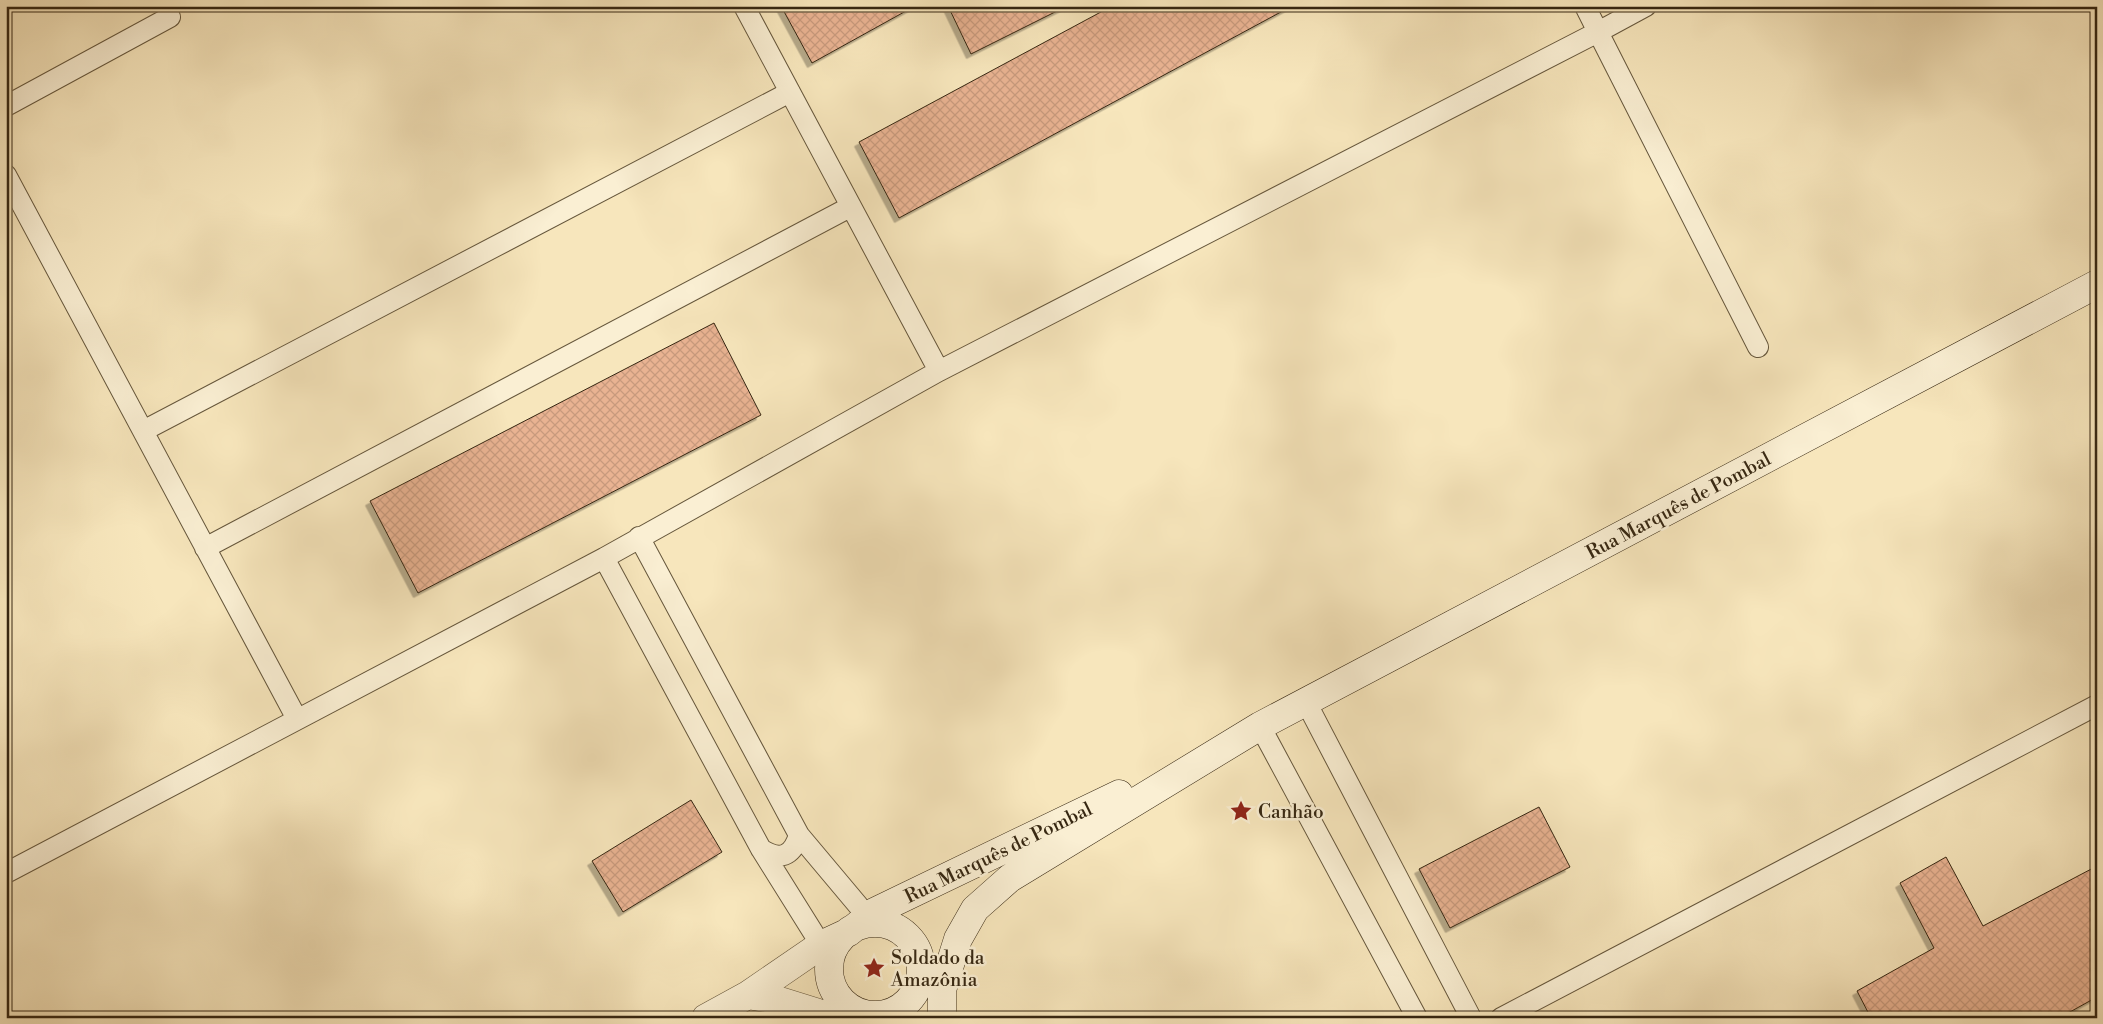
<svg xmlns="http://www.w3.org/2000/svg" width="2103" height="1024" font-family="'Libre Bodoni',serif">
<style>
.building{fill:url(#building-cross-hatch);stroke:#362712;filter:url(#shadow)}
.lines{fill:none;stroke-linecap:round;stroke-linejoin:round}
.lane-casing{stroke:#66573c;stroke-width:22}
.street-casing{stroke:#66573c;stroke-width:29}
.secondary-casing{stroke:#362712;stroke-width:29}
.lane{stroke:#faefd3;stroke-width:20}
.street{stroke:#faefd3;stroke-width:28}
.secondary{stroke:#faefd3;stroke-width:28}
.labels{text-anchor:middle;stroke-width:5;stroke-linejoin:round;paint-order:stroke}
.street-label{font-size:19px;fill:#362712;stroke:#faefd3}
.poi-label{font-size:19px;fill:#362712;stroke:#faefd3;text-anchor:start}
</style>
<defs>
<pattern id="building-cross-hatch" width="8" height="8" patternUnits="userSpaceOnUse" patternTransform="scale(1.25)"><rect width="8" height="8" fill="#e9b392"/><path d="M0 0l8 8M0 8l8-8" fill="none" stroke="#c89a7d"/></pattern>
<filter id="shadow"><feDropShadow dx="-4.5" dy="4.5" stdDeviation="0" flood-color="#0004"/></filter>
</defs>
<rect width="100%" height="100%" fill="#f7e6bc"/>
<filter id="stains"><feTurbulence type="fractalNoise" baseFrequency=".004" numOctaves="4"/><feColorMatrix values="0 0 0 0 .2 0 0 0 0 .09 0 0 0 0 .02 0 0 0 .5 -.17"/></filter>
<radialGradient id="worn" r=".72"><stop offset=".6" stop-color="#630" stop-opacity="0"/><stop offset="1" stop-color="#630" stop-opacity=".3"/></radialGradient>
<path class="building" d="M781 6H915L812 63Z
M948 6H1067L971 54Z
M1112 6H1292L899 218 859 142Z
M714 323 761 415 418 593 370 501Z
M691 800 722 852 623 912 592 861Z
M1539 807 1570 867 1450 928 1419 869Z
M1946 857 1983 926 2097 866V997L2059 1018H1871L1857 991 1934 948 1900 883Z"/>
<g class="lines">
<g class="lane-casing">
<path id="lane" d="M744 6 939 371
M1585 6 1598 32 1646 6
M6 106 170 17
M6 175 297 719
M143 431 790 92
M639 537 799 835 867 916
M205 548 850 207
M604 558 761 849 821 945
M1306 702 1471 1018
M1260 726 1417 1018
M761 849C780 861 792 857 799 835
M6 873 604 558 939 371 1598 32 1758 347
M1501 1018 2097 705"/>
</g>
<g class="street-casing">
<path id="street" d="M748 995 777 1000 822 1014
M706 1018 748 995 821 945"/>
</g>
<g class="secondary-casing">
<path id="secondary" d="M829 969a46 46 0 1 1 92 0a46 46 0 1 1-92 0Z
M830 960 821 945 849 932 874 912 1119 794
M822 1014H865
M942 1018V990L958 939 975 909 1010 878 1260 726 2097 284"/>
</g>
<use href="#lane" class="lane"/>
<use href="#street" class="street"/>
<use href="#secondary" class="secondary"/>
</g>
<defs>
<g id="sight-bare" transform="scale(1.725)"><path d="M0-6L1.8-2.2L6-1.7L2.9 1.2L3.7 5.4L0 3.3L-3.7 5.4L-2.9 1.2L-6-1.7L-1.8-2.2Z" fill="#8f2418" stroke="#faefd3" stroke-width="2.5" paint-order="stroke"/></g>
</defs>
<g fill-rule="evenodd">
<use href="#sight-bare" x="1241" y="811"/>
<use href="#sight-bare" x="874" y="968"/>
</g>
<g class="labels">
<g class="street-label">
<text transform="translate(1678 505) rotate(-28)" y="7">Rua Marquês de Pombal</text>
<text transform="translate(998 852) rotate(-26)" y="7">Rua Marquês de Pombal</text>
</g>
<g class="poi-label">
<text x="1258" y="818">Canhão</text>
<text x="891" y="964">Soldado da<tspan x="891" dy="22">Amazônia</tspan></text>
</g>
</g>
<rect width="2103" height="1024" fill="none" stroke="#f7e6bc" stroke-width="25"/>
<rect x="8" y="8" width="2088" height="1009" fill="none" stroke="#362712" stroke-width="2.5"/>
<rect x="12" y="12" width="2078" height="999" fill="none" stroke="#362712"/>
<rect width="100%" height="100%" filter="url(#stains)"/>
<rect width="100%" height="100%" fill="url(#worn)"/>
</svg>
